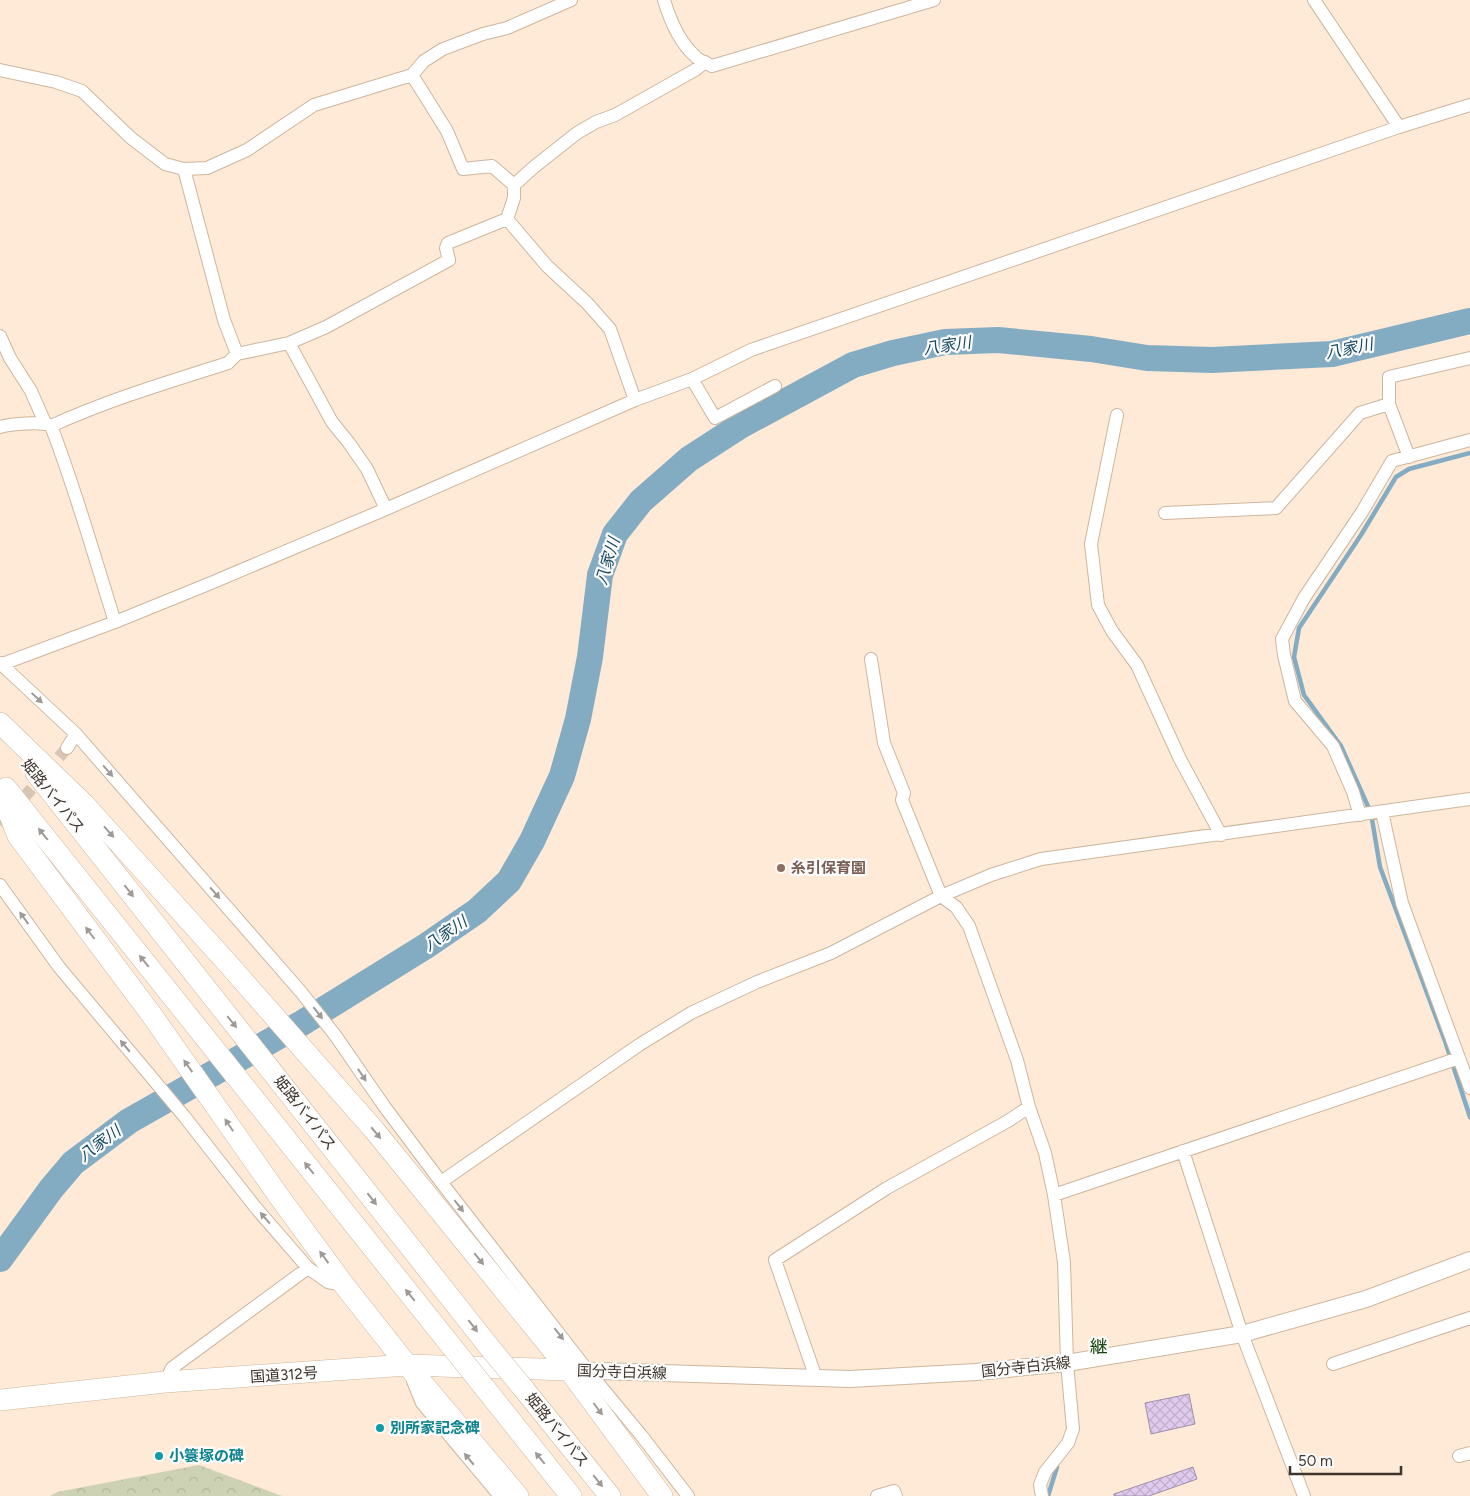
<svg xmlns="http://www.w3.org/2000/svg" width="1470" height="1496" font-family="Figtree,'Noto Sans JP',sans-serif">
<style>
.forest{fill:url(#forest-crowns)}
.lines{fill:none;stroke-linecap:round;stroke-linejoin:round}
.stream{stroke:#83acc3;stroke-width:4.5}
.river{stroke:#83acc3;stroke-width:26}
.building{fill:url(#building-cross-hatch);stroke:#9f8fa9}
.street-tunnel{stroke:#d8c6b5;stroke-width:12;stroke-dasharray:12 6;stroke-linecap:butt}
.street-casing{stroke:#cdb69e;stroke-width:14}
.secondary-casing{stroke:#cdb69e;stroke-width:18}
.highway-casing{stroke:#cdb69e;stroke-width:22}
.street{stroke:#fff;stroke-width:12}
.secondary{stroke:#fff;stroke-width:16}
.highway{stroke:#fff;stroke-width:21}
.highway-bridge-casing{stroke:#cdb69e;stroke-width:22;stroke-linecap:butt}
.highway-bridge{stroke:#fff;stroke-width:21}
.oneway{fill:#9f9a96}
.education-dot{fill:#8d6e63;stroke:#fbfbfb;stroke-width:2}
.culture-dot{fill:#0f9aa8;stroke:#fbfbfb;stroke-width:2}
.labels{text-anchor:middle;stroke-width:4.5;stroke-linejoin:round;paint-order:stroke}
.street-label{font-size:15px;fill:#3f352c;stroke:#fbfbfb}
.education-label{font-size:15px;font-weight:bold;fill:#785e54;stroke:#fbfbfb;text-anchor:start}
.culture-label{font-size:15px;font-weight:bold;fill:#0d838f;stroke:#fbfbfb;text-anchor:start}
.water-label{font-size:16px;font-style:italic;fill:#174b64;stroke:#fbfbfb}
.quarter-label{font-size:18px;fill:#16470e;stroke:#fbfbfb}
</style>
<defs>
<pattern id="forest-crowns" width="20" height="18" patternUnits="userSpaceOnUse" patternTransform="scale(1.25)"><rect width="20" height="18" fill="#cdd2b5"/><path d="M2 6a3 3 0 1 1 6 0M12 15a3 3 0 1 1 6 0" fill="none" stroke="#b1b59c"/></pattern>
<pattern id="building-cross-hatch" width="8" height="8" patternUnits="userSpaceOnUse" patternTransform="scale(1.25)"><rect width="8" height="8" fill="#e0caee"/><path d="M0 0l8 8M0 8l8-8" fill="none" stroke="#c1aecc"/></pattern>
</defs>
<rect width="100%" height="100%" fill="#feead7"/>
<path class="forest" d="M199 1465 282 1496H50L57 1492Z"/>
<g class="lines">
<path class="stream" d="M1470 453 1409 469 1396 477 1361 535 1299 628 1294 657 1304 695 1341 746 1371 813 1380 867 1445 1041 1470 1117
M1048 1496 1057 1467"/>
<path class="river" d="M0 1259 51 1189 73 1163 129 1121 302 1023 426 946 477 911 509 881 532 841 562 776 578 719 590 657 600 575 615 534 641 501 689 459 740 426 853 365 893 353 945 342 998 340 1091 349 1147 358 1212 360 1332 354 1470 321"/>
</g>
<path class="building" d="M1189 1394 1195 1424 1151 1434 1145 1403Z
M1193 1467 1197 1479 1149 1496H1114V1494Z"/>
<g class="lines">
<path class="street-tunnel" d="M0 825 67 748"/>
<g class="street-casing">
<path id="street" d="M664 0C670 20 679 42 695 56 699 61 707 63 712 66L934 0
M1314 0 1399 127
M0 70 56 82 82 91 131 138 165 164 184 169 207 168 247 150 314 105 412 75 424 61 443 49 483 34 507 28 571 0
M412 75 447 131 463 169 492 166 514 185V198L507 219
M184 169 224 320 237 354
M514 185 534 167 577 133 596 122 615 115 695 70 705 62
M507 219 547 266 587 303 610 329 635 400
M0 336 10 358 31 391 45 423
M289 343 332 422 349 443 367 469 386 509
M692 379 715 418 775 386
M1117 415 1091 544 1098 605 1112 631 1137 665 1180 759 1221 835
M51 426C76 490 94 556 115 622
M0 427C10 424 42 421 51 426 108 400 168 382 228 363L237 354 289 343 326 327 449 260 446 248 448 243 507 219
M1409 457 1389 404V377L1470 358
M1165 513 1276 508 1360 413 1389 404
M871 659 884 743 904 793 902 800 941 896 956 907 969 926 1017 1060 1029 1107 1045 1153 1054 1195 1064 1262 1067 1363 1073 1429 1068 1443 1045 1472 1040 1485 1042 1496
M0 663 76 734 301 992 335 1035 384 1106 441 1182 588 1371 641 1435 688 1496
M0 665 115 622 211 583 386 509 635 400 692 379 751 350 1399 127 1470 105
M67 748 76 734
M1382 812 1402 903 1470 1088
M1360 815 1353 792 1333 746 1295 701 1284 655 1282 639 1304 598 1362 512 1392 461 1470 440
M0 885 59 967 184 1116 256 1208 308 1268 328 1282 344 1285
M1183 1151 1242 1334 1304 1496
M441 1182 639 1045 691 1013 757 982 831 953 941 896 991 875 1041 859 1470 799
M1054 1195 1459 1058
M1333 1364 1470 1318
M816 1378 775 1260 887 1188 1008 1121 1029 1107
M413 1381 422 1403 500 1496
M165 1382 172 1368 308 1268
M1459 1456 1470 1453
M877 1496 894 1491 896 1496"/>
</g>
<g class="secondary-casing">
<path id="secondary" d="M569 1370 850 1379 976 1372 1067 1363 1242 1334 1366 1299 1470 1260"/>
</g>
<g class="highway-casing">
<path id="highway" d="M0 723 84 804 230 966 375 1131 569 1370 662 1496
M36 773 490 1348
M6 788 452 1347
M0 790 18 836 151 1014 278 1195 344 1285 407 1365 518 1496
M484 1387 571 1496
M523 1388 610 1496
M0 1400 165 1382 407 1365 569 1370"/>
</g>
<use href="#street" class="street"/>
<use href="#secondary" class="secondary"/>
<use href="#highway" class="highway"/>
<g class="highway-bridge-casing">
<path id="highway-bridge" d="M452 1347 484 1387
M490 1348 523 1388"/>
</g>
<use href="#highway-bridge" class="highway-bridge"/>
</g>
<defs><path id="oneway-solid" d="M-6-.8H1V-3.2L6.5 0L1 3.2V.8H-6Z" transform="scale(1.25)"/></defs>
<g class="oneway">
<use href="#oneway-solid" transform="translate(37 698) rotate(43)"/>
<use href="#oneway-solid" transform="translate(108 771) rotate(49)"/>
<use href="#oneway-solid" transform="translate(109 832) rotate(48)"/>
<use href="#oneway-solid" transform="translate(43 834) rotate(-129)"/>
<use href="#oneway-solid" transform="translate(129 891) rotate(52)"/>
<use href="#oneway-solid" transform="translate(215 893) rotate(49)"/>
<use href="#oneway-solid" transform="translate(24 918) rotate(-126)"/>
<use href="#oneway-solid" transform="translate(90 933) rotate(-127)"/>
<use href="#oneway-solid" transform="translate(144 961) rotate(-129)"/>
<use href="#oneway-solid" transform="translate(318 1013) rotate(52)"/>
<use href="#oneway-solid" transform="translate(232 1022) rotate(51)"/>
<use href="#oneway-solid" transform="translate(125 1046) rotate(-130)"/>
<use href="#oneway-solid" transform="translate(188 1066) rotate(-125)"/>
<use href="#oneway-solid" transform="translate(362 1075) rotate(56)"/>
<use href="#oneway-solid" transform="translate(229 1125) rotate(-124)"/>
<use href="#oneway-solid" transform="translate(376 1133) rotate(50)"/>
<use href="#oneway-solid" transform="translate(309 1168) rotate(-129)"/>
<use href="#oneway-solid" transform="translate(372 1199) rotate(52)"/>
<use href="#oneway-solid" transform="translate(459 1206) rotate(52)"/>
<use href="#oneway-solid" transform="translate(265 1218) rotate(-131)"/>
<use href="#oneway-solid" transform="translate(324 1257) rotate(-126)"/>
<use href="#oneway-solid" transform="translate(479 1259) rotate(51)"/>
<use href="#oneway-solid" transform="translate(410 1295) rotate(-129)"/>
<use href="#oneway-solid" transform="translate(473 1326) rotate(52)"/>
<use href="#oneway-solid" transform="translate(559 1334) rotate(52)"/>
<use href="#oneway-solid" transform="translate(598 1409) rotate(53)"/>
<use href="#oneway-solid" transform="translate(540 1458) rotate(-129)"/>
<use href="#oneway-solid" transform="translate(469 1459) rotate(-130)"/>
<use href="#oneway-solid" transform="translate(598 1481) rotate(51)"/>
</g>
<circle class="education-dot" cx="781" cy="868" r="5"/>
<g class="culture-dot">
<circle cx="380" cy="1428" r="5"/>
<circle cx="159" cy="1456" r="5"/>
</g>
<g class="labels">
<g class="street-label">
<text transform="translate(53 796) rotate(51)" y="5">姫路バイパス</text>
<text transform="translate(305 1113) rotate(52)" y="5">姫路バイパス</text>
<text transform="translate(1026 1367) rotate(-6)" y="5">国分寺白浜線</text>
<text transform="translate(622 1372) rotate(2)" y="5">国分寺白浜線</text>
<text transform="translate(284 1375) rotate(-4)" y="5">国道312号</text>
<text transform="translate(557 1430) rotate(51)" y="5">姫路バイパス</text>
</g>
<g class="education-label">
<text x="791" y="873">糸引保育園</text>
</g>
<g class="culture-label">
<text x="390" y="1433">別所家記念碑</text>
<text x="169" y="1461">小簑塚の碑</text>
</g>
<g class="water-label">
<text transform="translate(947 345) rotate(-8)" y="6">八家川</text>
<text transform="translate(1349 348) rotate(-11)" y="6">八家川</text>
<text transform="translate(607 561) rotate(-73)" y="6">八家川</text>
<text transform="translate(445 933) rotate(-34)" y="6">八家川</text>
<text transform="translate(99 1143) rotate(-37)" y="6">八家川</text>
</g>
<g class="quarter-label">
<text x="1099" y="1353">継</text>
</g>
</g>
<path d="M1290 1466v8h111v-8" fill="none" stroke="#3f352c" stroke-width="2.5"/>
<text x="1298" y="1466" font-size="15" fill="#3f352c" stroke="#fbfbfb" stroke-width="4" paint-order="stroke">50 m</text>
</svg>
